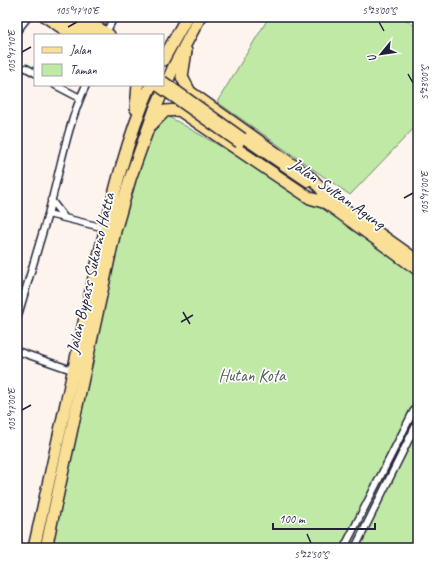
<svg xmlns="http://www.w3.org/2000/svg" width="435" height="565" font-family="Caveat,sans-serif">
<style>
.green{fill:#bfe9a5;stroke:#708670}
.lines{fill:none;stroke-linecap:round;stroke-linejoin:round}
.street-casing{stroke:#22223b;stroke-width:9}
.primary-casing{stroke:#22223b;stroke-width:12}
.highway-casing{stroke:#22223b;stroke-width:14}
.street{stroke:#fff;stroke-width:6}
.primary{stroke:#fadf96;stroke-width:9}
.highway{stroke:#fadf96;stroke-width:11}
.primary-bridge-casing{stroke:#22223b;stroke-width:12;stroke-linecap:butt}
.primary-bridge{stroke:#fadf96;stroke-width:9}
.ticks{fill:none;stroke:#22223b;stroke-width:1.5}
.labels{text-anchor:middle;stroke-width:3.5;stroke-linejoin:round;paint-order:stroke}
.street-label{font-size:17px;fill:#22223b;stroke:#fff}
.park-label{font-size:17px;fill:#515e5b;stroke:#fff}
.neatline{fill:none;stroke:#22223b;stroke-width:1.5}
.ticks-label{font-size:10px;text-anchor:middle;fill:#22223b}
</style>
<rect width="100%" height="100%" fill="#fdf5ed"/>
<filter id="ink" filterUnits="userSpaceOnUse"><feTurbulence type="fractalNoise" baseFrequency=".025" numOctaves="2"/><feDisplacementMap in="SourceGraphic" scale="8" xChannelSelector="R" yChannelSelector="G"/><feConvolveMatrix kernelMatrix="1 2 1 2 8 2 1 2 1" color-interpolation-filters="sRGB"/></filter>
<g filter="url(#ink)">
<path class="green" d="M269 17H402L418 28V124L350 195 217 102Z
M166 115 322 205 418 276V548H45L126 190 148 139Z"/>
<g class="lines">
<g class="street-casing">
<path id="street" d="M17 31 28 17
M106 33 114 17
M26 68 35 73
M55 85 80 98
M51 200 64 217
M48 214 105 228
M17 319C27 284 38 249 48 214 60 171 67 125 86 85
M17 351 72 370
M344 548 413 412 418 406
M355 548 418 421"/>
</g>
<g class="primary-casing">
<path id="primary" d="M59 17 84 35
M72 17 97 35
M243 138 308 182
M322 192 418 260
M319 199 418 271"/>
</g>
<g class="highway-casing">
<path id="highway" d="M46 17 73 35
M80 17 109 35
M186 51 182 77 190 92 311 178 327 195
M163 60 187 17
M136 109 138 85
M151 125 165 111 179 110 310 198 323 202
M34 548C55 456 74 365 95 273 110 210 124 144 151 85
M46 548 115 231 130 179 155 109 175 64 200 17"/>
</g>
<use href="#street" class="street"/>
<use href="#primary" class="primary"/>
<use href="#highway" class="highway"/>
<g class="primary-bridge-casing">
<path id="primary-bridge" d="M163 81 243 138
M159 87 239 143"/>
</g>
<use href="#primary-bridge" class="primary-bridge"/>
</g>
</g>
<path class="ticks" d="M379 22 384 31M68 27 77 22M22 52 31 47M408 74 413 83M404 198 413 193M183 312 190 324M181 322 193 315M22 410 31 405M307 534 311 543"/>
<g class="labels">
<g class="street-label">
<text transform="translate(338 193) rotate(35)" y="6">Jalan Sultan Agung</text>
<text transform="translate(90 273) rotate(-77)" y="6">Jalan Bypass Sukarno Hatta</text>
</g>
<g class="park-label">
<text x="252" y="381">Hutan Kota</text>
</g>
</g>
<rect width="435" height="565" fill="none" stroke="#fff" stroke-width="44"/>
<rect x="34" y="34" width="130" height="52" fill="#ffffff" stroke="#a7a7b1"/>
<rect x="42" y="47" width="20" height="6" fill="#fadf96" stroke="#a7a7b1"/>
<text x="70" y="54" font-size="12" fill="#22223b">Jalan</text>
<rect x="42" y="64" width="20" height="12" fill="#bfe9a5" stroke="#a7a7b1"/>
<text x="70" y="74" font-size="12" fill="#22223b">Taman</text>
<g transform="translate(381 54) rotate(241)" stroke="#ffffff" stroke-width="3" paint-order="stroke">
<path d="M0-3L7 15L0 10L-7 15Z" fill="#22223b"/>
<text y="-6" font-size="11" font-weight="bold" text-anchor="middle" fill="#22223b">U</text>
</g>
<path d="M273 523v6h102v-6" fill="none" stroke="#22223b" stroke-width="2"/>
<text x="279" y="523" font-size="12" fill="#22223b" stroke="#ffffff" stroke-width="3" paint-order="stroke">100 m</text>
<rect x="22" y="22" width="391" height="521" class="neatline"/>
<g class="ticks-label">
<text x="77" y="14">105°17'10"E</text>
<text x="379" y="14">5°23'00"S</text>
<text transform="translate(11 52) rotate(-90)" y="4">105°17'10"E</text>
<text transform="translate(424 83) rotate(-90)" y="4">5°23'00"S</text>
<text transform="translate(424 193) rotate(-90)" y="4">105°17'00"E</text>
<text transform="translate(11 410) rotate(-90)" y="4">105°17'00"E</text>
<text x="311" y="558">5°22'50"S</text>
</g>
</svg>
